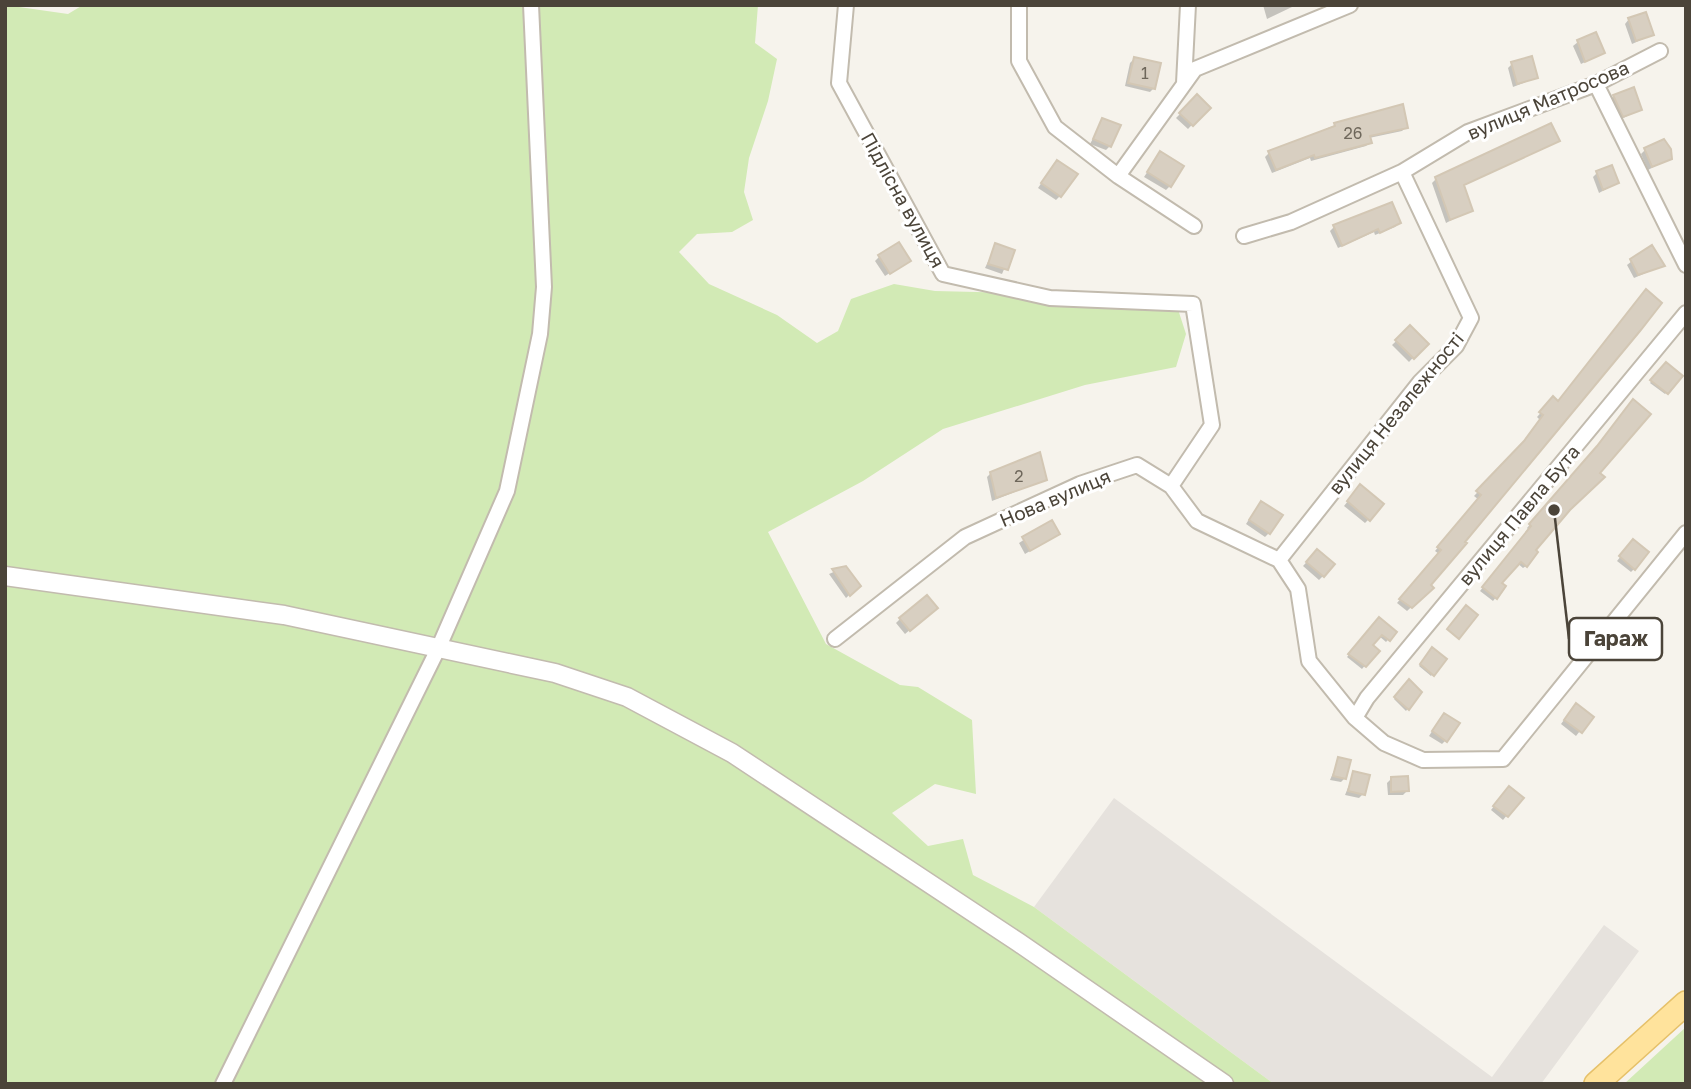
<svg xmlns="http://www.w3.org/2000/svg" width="1691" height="1089" font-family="'Golos Text',sans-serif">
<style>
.industrial{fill:#e6e2dd}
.green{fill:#d2eab5}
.shadow{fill:#0003}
.building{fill:#d8cfc1;stroke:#d3c7b4;stroke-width:2}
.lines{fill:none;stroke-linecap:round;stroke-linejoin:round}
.minor-casing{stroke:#c2bbae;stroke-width:18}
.tertiary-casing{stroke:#c2bbae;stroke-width:21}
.primary-casing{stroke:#e6c16a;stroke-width:26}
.minor{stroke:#fff;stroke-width:14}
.tertiary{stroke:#fff;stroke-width:18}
.primary{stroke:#ffe39c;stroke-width:23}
.labels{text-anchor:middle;stroke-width:6;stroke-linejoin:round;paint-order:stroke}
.number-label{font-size:16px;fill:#6e675b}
.street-label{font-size:19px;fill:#4b4439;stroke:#fff}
.leader{fill:none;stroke:#4b4439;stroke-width:2.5}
.callout-dot{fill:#4b4439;stroke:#fff;stroke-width:2.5}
.callout{fill:#fff;stroke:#4b4439;stroke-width:2.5}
.callout-label{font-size:21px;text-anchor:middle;font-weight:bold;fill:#4b4439}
</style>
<rect width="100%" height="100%" fill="#f6f3ec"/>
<path class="industrial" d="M1114 798 1492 1077 1604 925 1639 951 1541 1084H1274L1034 907Z"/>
<path class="green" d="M5 5 68 14 83 5H758L755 43 777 59 768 101 749 158 744 192 753 220 732 232 697 234 679 252 709 284 777 315 817 343 838 331 851 299 894 284 935 291 1174 297 1186 334 1176 367 1085 385 943 429 863 481 768 532 826 644 900 685 918 687 972 720 976 794 935 784 892 813 928 846 963 839 973 875 1034 907 1274 1084H5Z
M1686 1027V1084H1624Z"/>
<path class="shadow" d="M1263 5H1292V7L1267 19Z
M1629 19 1652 35 1632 44 1625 24Z
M1578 42 1603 53 1581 64 1573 46Z
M1134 59 1154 88 1150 92 1125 86 1130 63Z
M1512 64 1536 78 1513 87 1508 68Z
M1614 96 1640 110 1619 120 1610 100Z
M1197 97 1208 108 1188 129 1176 118Z
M1103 120 1110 146 1106 150 1090 144Z
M1335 125 1406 127 1402 131 1369 138 1370 142 1366 146 1311 161 1310 158 1272 173 1265 157 1269 153Z
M1558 141 1463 186 1471 210 1446 223 1432 183 1436 179Z
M1645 150 1670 158 1648 170 1641 154Z
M1160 153 1170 186 1166 190 1144 177Z
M1053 166 1060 196 1056 200 1038 188Z
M1597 173 1617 183 1599 193 1593 177Z
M1391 204 1399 223 1395 227 1375 235 1374 232 1338 248 1330 231 1334 227Z
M996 245 1012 251 1002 274 985 268Z
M879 257 907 262 885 276 875 261Z
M1632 261 1662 266 1634 278 1627 265Z
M1410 328 1426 344 1409 362 1392 345Z
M1666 364 1680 376 1665 394 1650 383Z
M1553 399 1558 403 1428 585 1432 588 1407 611 1397 603 1439 554 1435 551 1479 500 1474 496 1520 447 1540 420 1537 417Z
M1594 451 1568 510 1533 550 1526 566 1523 568 1517 563 1500 583 1504 587 1493 601 1480 591 1529 530 1527 528Z
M991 473 1045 480 992 501 987 477Z
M1356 491 1369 519 1365 523 1344 506Z
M1257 507 1269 533 1265 537 1246 524Z
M1051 522 1058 534 1025 554 1019 543Z
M1633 541 1634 569 1631 572 1617 561Z
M1317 551 1323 576 1319 580 1303 566Z
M845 567 859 586 846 598 829 574Z
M931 612 905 634 896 623 900 619Z
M1379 619 1395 632 1386 642 1379 636 1371 645 1377 651 1362 669 1347 657Z
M1432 650 1444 659 1431 676 1419 666Z
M1409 681 1420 692 1406 711 1394 699Z
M1572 709 1591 717 1576 736 1561 724Z
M1440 719 1446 740 1442 744 1429 736Z
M1339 759 1345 778 1341 782 1330 780Z
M1354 773 1363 794 1359 798 1345 795Z
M1391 779 1407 791 1403 795H1388L1387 783Z
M1505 792 1521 798 1503 820 1491 810Z"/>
<path class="building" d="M1646 12 1654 35 1636 41 1628 18Z
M1596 32 1605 53 1585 62 1577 40Z
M1532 56 1538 78 1517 84 1511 62Z
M1134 57 1161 63 1155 89 1128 83Z
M1634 87 1642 110 1623 117 1613 95Z
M1197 94 1211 108 1193 126 1179 113Z
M1403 104 1408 128 1370 136 1372 143 1315 158 1314 155 1276 170 1268 151 1335 126 1334 123Z
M1102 118 1121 125 1111 147 1093 139Z
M1551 123 1560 141 1464 185 1473 211 1450 220 1435 177Z
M1664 139 1671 149 1672 159 1652 167 1644 148Z
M1160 151 1184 166 1171 187 1147 172Z
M1057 160 1078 174 1061 197 1041 183Z
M1612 165 1619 183 1603 190 1596 171Z
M1392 202 1401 223 1380 233 1378 229 1342 246 1333 225Z
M899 242 911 261 890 274 878 255Z
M995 243 1015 250 1008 270 988 264Z
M1652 245 1665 266 1638 275 1630 259Z
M1646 289 1662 303 1640 331 1465 542 1467 543 1431 585 1434 588 1412 608 1399 599 1441 550 1437 547 1481 495 1476 491 1524 441 1543 415 1539 412 1553 396 1558 401Z
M1410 325 1429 344 1414 359 1395 340Z
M1666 362 1683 376 1668 394 1650 380Z
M1633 399 1651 414 1600 473 1605 477 1570 510 1536 550 1538 552 1527 567 1521 562 1502 583 1506 586 1497 599 1482 587 1531 526 1529 524 1597 446Z
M1040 452 1047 480 996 498 990 472Z
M1360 484 1384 504 1370 521 1347 501Z
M1261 501 1283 515 1270 534 1249 520Z
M1052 520 1060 534 1030 551 1022 537Z
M1633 539 1649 552 1635 570 1619 556Z
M1317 549 1335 564 1324 577 1306 562Z
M846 566 861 586 850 596 832 569Z
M927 595 938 608 910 631 899 618Z
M1466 605 1478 615 1459 639 1447 629Z
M1379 617 1397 632 1390 641 1382 635 1373 645 1380 651 1366 667 1348 654Z
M1432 647 1447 659 1434 676 1420 664Z
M1409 679 1422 692 1409 710 1394 697Z
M1576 703 1594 717 1582 733 1564 720Z
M1444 713 1460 723 1447 742 1432 731Z
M1338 757 1351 760 1346 779 1333 776Z
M1353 771 1370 775 1365 795 1348 791Z
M1408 776 1409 791 1391 792V777Z
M1509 786 1524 798 1508 817 1493 806Z"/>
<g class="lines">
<g class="minor-casing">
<path id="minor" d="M846 5 839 83 943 274 1050 298 1193 304 1212 425 1171 486
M1019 5V61L1055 127 1118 176 1194 226
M1184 83 1188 5
M1596 84 1686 265
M1402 172 1471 318 1456 346 1420 382 1279 560 1298 589 1309 661 1355 718 1384 743 1423 760 1503 759 1686 533
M1118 176 1195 69 1350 5
M1244 236 1291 222 1402 172 1468 132 1596 84 1660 51
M835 639 965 537 1080 484 1137 465 1171 486 1197 521 1279 560
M1355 718 1367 698 1686 313
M223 1084 438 649 507 491 540 334 544 287 531 5"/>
</g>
<g class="tertiary-casing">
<path id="tertiary" d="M5 576 284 615 555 673 627 697 732 753 1018 942 1224 1084"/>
</g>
<g class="primary-casing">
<path id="primary" d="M1596 1084 1686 1003"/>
</g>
<use href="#minor" class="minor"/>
<use href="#tertiary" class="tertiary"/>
<use href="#primary" class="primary"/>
</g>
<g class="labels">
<g class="number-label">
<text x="1145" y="79">1</text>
<text x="1353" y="139">26</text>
<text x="1019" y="482">2</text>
</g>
<g class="street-label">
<text transform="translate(1548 100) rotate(-23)" y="7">вулиця Матросова</text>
<text transform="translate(903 200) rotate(61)" y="7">Підлісна вулиця</text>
<text transform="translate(1396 413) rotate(-51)" y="7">вулиця Незалежності</text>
<text transform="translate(1055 498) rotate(-23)" y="7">Нова вулиця</text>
<text transform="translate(1519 515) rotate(-50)" y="7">вулиця Павла Бута</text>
</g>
</g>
<path class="leader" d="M1554 510L1569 639"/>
<circle class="callout-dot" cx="1554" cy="510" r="7"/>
<rect class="callout" x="1569" y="618" width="93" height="42" rx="7"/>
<g class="callout-label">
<text x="1616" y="646">Гараж</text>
</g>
<rect width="1691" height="1089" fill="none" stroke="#4b4439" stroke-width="14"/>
</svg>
